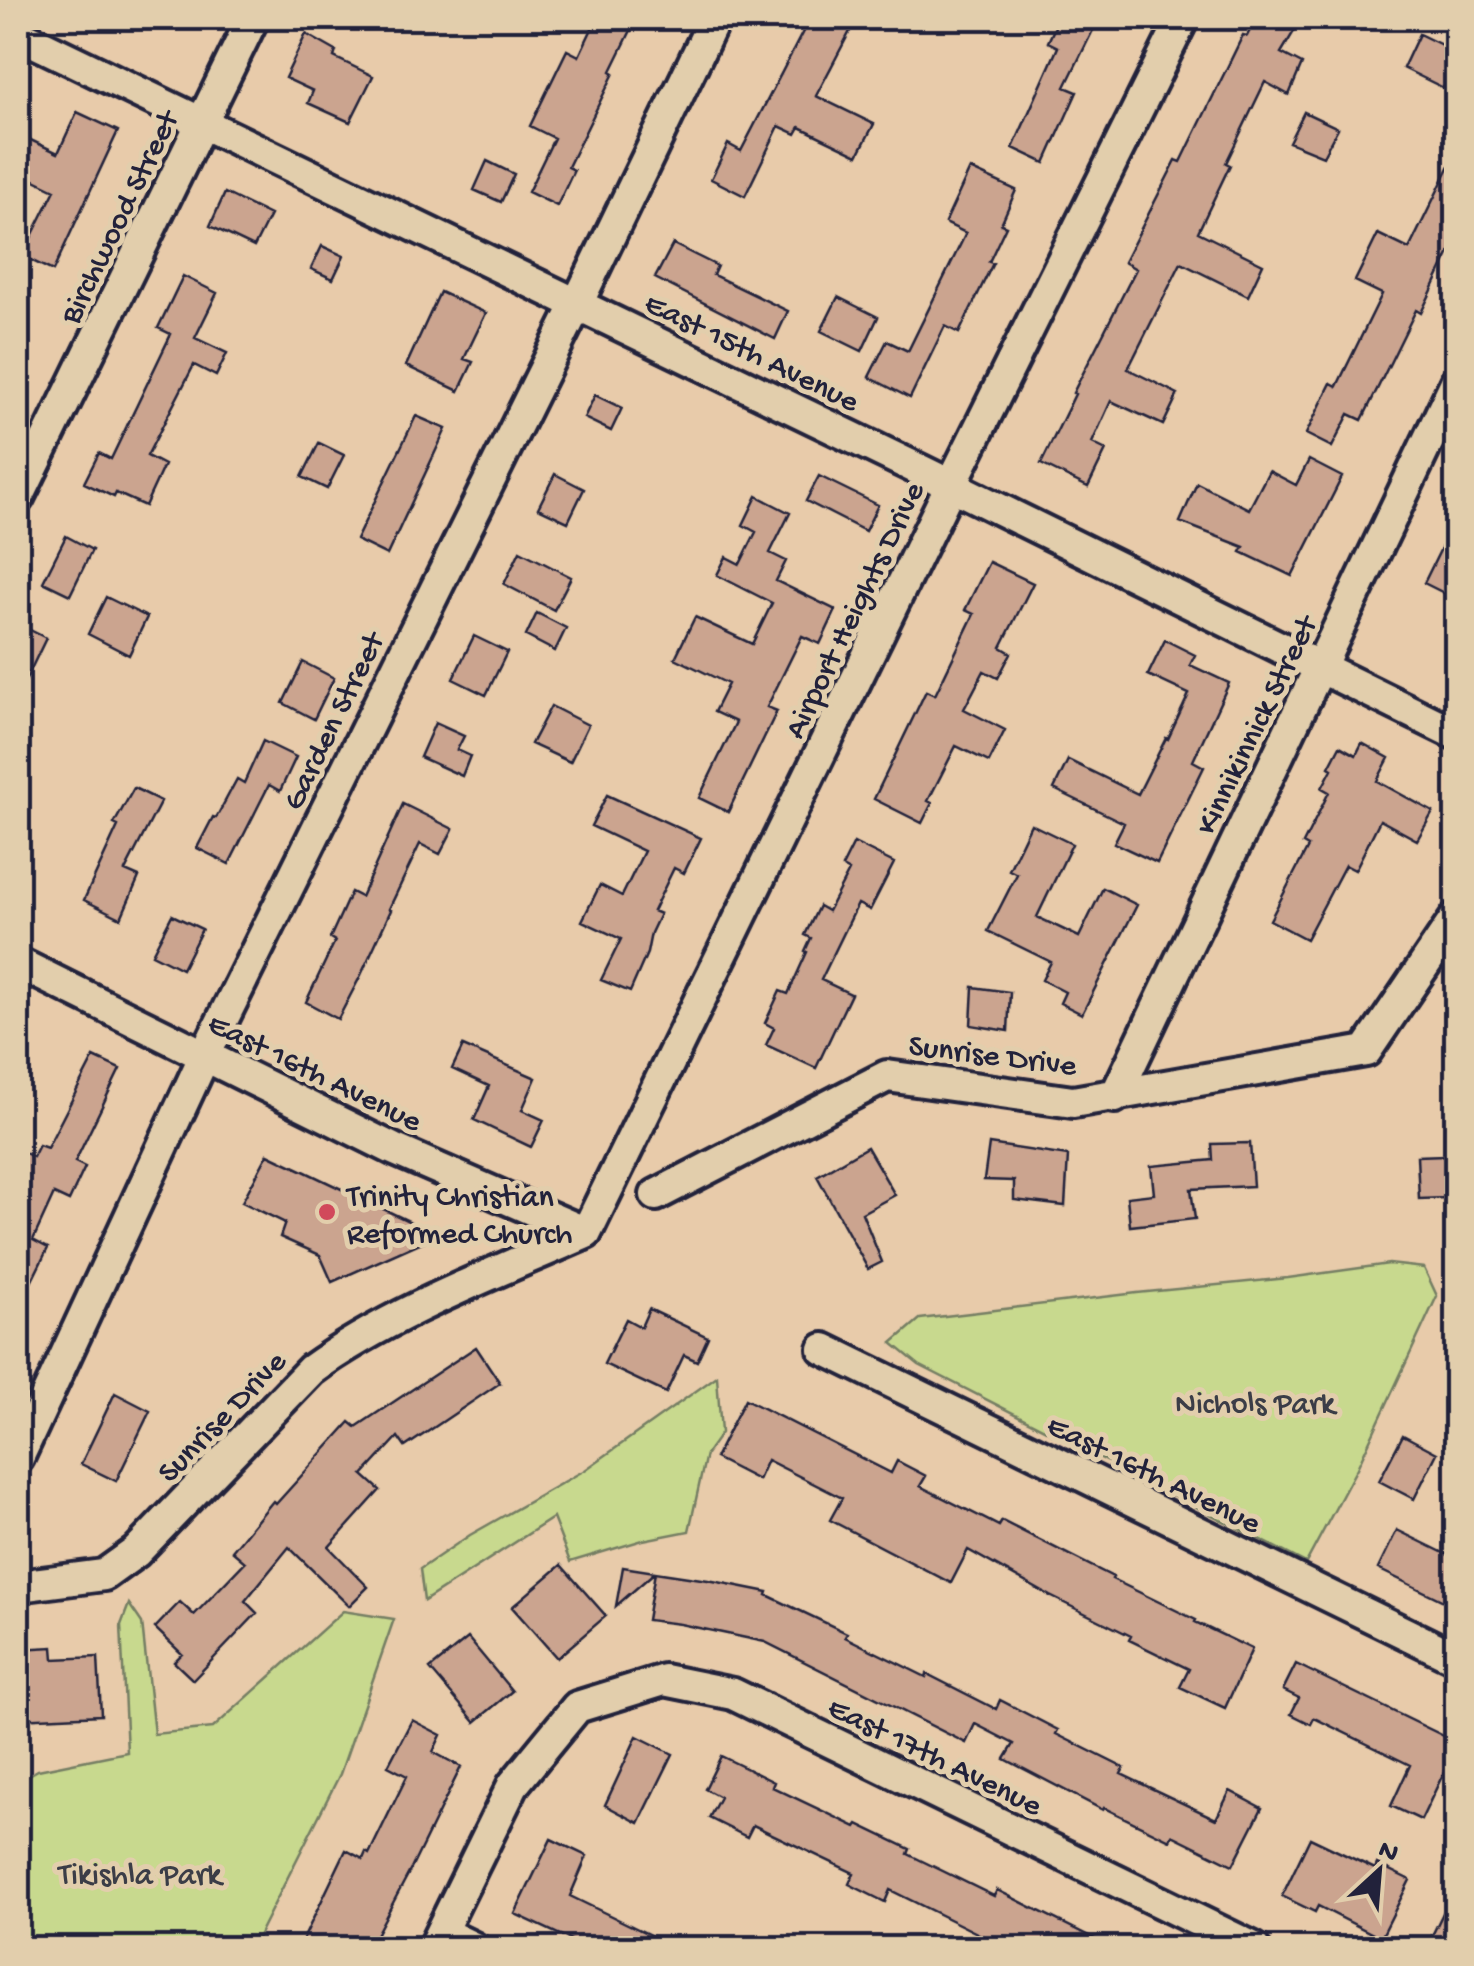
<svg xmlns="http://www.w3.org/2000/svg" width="1474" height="1966" font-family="'Gochi Hand',sans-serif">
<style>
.green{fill:#c8d98e;stroke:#757e64;stroke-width:2.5}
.building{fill:#cba48f;stroke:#22223b;stroke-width:2.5}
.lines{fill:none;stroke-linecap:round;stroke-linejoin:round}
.minor-casing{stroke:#22223b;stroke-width:38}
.minor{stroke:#e2ceac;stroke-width:30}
.poi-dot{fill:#d1495b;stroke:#e2ceac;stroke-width:4}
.labels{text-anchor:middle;stroke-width:10;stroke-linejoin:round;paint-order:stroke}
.street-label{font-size:32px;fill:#22223b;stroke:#e2ceac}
.poi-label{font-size:32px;fill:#22223b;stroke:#e2ceac;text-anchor:start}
.park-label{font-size:32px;fill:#3b3d47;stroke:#e2ceac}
</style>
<rect width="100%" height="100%" fill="#e8cbaa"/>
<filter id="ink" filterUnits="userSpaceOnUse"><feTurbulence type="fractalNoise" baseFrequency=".01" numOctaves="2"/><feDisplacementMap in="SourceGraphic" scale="20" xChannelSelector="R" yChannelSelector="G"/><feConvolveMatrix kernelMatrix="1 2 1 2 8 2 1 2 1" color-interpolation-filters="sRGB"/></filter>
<g filter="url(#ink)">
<path class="green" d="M1389 1264 1424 1268 1437 1296 1357 1468 1306 1563 919 1365 892 1343 920 1319 1137 1293 1288 1278Z
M717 1376 721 1433 706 1454 689 1531 643 1540 570 1562 553 1518 424 1601 420 1569 470 1535 585 1470Z
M129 1604 142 1623 154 1734 213 1728 343 1611 394 1619 340 1774 252 1948H18V1781L38 1770 127 1752 121 1625Z"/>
<path class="building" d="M597 18H637L611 71 614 73 568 167 574 170 557 206 528 192 554 138 530 126 567 50 579 56Z
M810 18H857L816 96 874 124 858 155 800 127 796 134 779 126 745 196 711 179 728 144 741 151Z
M1059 18H1099L1065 87 1077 92 1045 163 1013 148 1058 47 1048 42Z
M1256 18H1302L1281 53 1302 64 1289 95 1265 82 1226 163 1230 165 1198 232 1263 264 1248 296 1181 263 1128 369 1178 394 1163 425 1111 401 1092 443 1106 450 1088 487 1041 464 1075 394 1073 393 1136 269 1124 262 1176 160 1181 162 1243 35 1247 36Z
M306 34 336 51 334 57 373 76 350 122 308 103 313 91 285 78Z
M1419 34 1456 52V94L1403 68Z
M77 112 118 131 53 271 22 256 55 190 18 172V134L58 153Z
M1304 112 1338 128 1323 156 1289 142Z
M1456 153V240L1421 313 1416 310 1362 420 1349 414 1332 447 1306 434 1331 383 1337 386 1382 294 1355 281 1378 234 1409 249Z
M487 161 514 174 501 202 474 190Z
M970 169 1016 190 1001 224 1006 226 989 262 993 263 959 333 945 326 910 398 869 377 887 341 908 351 966 233 945 223Z
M225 193 270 215 254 247 210 226Z
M673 244 717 266 713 275 788 311 775 339 655 278Z
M322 246 344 256 333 279 311 269Z
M183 276 217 293 195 338 227 353 216 376 194 365 147 456 164 465 145 506 116 493 114 497 84 483 99 453 111 459 171 334 158 328Z
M440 292 486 313 464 359 473 362 459 391 406 366Z
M838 297 878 317 862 351 821 331Z
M595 395 622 408 611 431 584 418Z
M416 416 446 429 387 555 356 540Z
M319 443 344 455 327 489 302 477Z
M1309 460 1342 477 1292 576 1241 552 1244 547 1180 522 1197 483 1249 509 1269 471 1296 485Z
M555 474 584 489 568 522 538 508Z
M819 476 878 505 865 531 806 501Z
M757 496 790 513 770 553 786 561 776 581 836 610 820 644 802 636 767 707 777 711 728 812 699 798 736 722 714 712 728 684 675 658 695 617 752 644 772 603 717 575 726 557 740 564 756 532 743 525Z
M1456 518V599L1424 583Z
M66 536 92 550 70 595 43 582Z
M520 551 571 577 554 610 504 584Z
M989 562 1033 583 1001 647 1011 653 998 678 984 671 964 709 1005 730 989 762 956 746 928 801 932 803 922 823 874 799 926 691 935 695 974 614 965 610Z
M106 597 147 617 129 655 88 634Z
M537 613 566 628 555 651 526 636Z
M18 624 46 638 18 696Z
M474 636 507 652 486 695 453 679Z
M1165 640 1195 655 1190 665 1229 683 1193 761 1204 767 1157 863 1114 843 1124 823 1054 789 1068 760 1138 794 1166 738 1168 739 1189 694 1148 675Z
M303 662 334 678 314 719 283 703Z
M551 706 588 725 570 762 531 744Z
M435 723 464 736 457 750 470 756 462 776 420 757Z
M263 741 296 757 280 791 269 785 229 864 197 848 213 817 216 818 237 779 244 783Z
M1362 743 1389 758 1377 781 1433 812 1417 840 1380 820 1355 870 1345 865 1306 939 1270 920 1308 847 1303 844 1329 792 1322 788 1332 769 1329 767 1340 746 1356 755Z
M134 788 161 801 125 871 139 877 121 918 84 900 118 826 114 824Z
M607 795 701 838 684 873 674 868 653 911 660 914 651 933 647 953 630 992 601 980 621 939 582 921 600 885 622 896 644 851 591 826Z
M403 804 453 829 440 854 420 844 389 909 391 910 361 975 338 1019 306 1002 335 941 330 938 351 892 361 897Z
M1031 824 1072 844 1037 917 1079 937 1103 888 1137 905 1082 1014 1060 1003 1065 992 1042 980 1051 962 988 931 1017 874 1009 870Z
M854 843 894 863 870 910 858 904 821 980 851 994 816 1068 766 1045 774 1028 765 1023 780 991 788 994 807 952 805 951 811 938 805 935 819 906 828 911 849 871 842 867Z
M172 915 202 929 182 969 152 954Z
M973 987 1010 992 1008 1031 971 1025Z
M463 1046 536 1078 522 1110 544 1120 531 1147 474 1120 489 1086 452 1069Z
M94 1057 120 1069 75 1162 85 1167 69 1201 54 1194 33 1240 48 1248 18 1309V1149L33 1157 39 1145 47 1148Z
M1250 1143 1253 1186 1191 1189 1195 1219 1130 1226 1127 1197 1154 1194 1151 1166 1213 1160 1212 1144Z
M989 1144 1068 1156 1065 1206 1014 1200V1181L984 1180Z
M867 1147 895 1195 862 1213 882 1262 868 1269 817 1176Z
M268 1154 438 1235 332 1282 320 1255 280 1237 285 1223 242 1202Z
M1444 1155 1446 1198 1419 1199 1417 1156Z
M649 1309 708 1337 697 1361 684 1355 666 1393 604 1364 626 1319 641 1327Z
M476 1347 500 1383 405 1447 398 1437 363 1475 380 1490 329 1547 368 1587 349 1606 289 1547 245 1601 257 1613 193 1680 174 1662 182 1654 155 1628 180 1602 194 1615 245 1562 232 1551 273 1501 276 1504 350 1422 356 1427Z
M115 1393 150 1411 116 1481 81 1464Z
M745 1399 891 1473 897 1461 926 1476 920 1486 999 1526 1002 1521 1113 1577 1112 1579 1196 1620 1195 1622 1252 1649 1225 1708 1180 1687 1189 1669 1129 1640 1131 1636 1050 1596 968 1550 951 1583 830 1520 842 1498 767 1460 758 1480 715 1458Z
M1403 1435 1437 1453 1414 1499 1379 1481Z
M1397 1530 1456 1559V1607L1378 1569Z
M561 1565 606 1616 557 1658 512 1607Z
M623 1567 655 1572 616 1606Z
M655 1572 708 1580 768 1592 767 1595 847 1633 845 1637 926 1677 927 1674 996 1709 1000 1700 1058 1730 1056 1734 1124 1768 1121 1774 1216 1819 1230 1791 1262 1808 1233 1865 1172 1835 1170 1840 1104 1808 1103 1810 1005 1759 1014 1744 975 1724 966 1743 765 1642 680 1624 647 1620Z
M468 1638 512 1691 475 1722 430 1669Z
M53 1647 54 1659 98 1657 101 1715 18 1719V1649Z
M1296 1664 1456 1742V1747L1421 1820 1391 1806 1410 1765 1314 1718 1311 1724 1291 1714 1299 1698 1283 1690Z
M412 1720 441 1735 433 1752 461 1767 412 1867 369 1948H299L346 1850 363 1859 366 1852 369 1854 407 1776 388 1766Z
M637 1736 673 1754 639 1823 605 1805Z
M721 1756 774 1782 772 1787 856 1827 858 1824 910 1849 908 1854 994 1896 997 1890 1113 1948H988L991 1940 890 1890 885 1902 849 1884 854 1873 753 1825 747 1837 709 1818 720 1797 705 1789Z
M1310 1838 1375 1869 1377 1864 1410 1880 1381 1938 1318 1906 1315 1912 1282 1896Z
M551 1839 587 1856 570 1896 677 1948H588L515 1914Z
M1456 1886V1948H1426Z"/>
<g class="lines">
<g class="minor-casing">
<path id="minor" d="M18 34 922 471 1456 734
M18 498 253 18
M18 963 393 1149 586 1233
M1115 1097 1456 382
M656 1195 887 1076 1073 1102 1366 1051 1456 918
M586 1233 951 485 1183 18
M824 1349 1456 1658
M18 1458 205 1055 577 304 715 18
M18 1586 104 1575 136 1552 311 1370C391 1312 495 1273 586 1233
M441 1932 474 1948
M433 1948 513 1785 577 1707 664 1680 733 1694 1254 1948"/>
</g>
<use href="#minor" class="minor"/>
</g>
</g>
<circle class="poi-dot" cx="327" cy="1212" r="10"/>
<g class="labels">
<g class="street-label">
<text transform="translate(117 216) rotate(-64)" y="11">Birchwood Street</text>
<text transform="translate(753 350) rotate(26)" y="11">East 15th Avenue</text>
<text transform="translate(852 609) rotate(-64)" y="11">Airport Heights Drive</text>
<text transform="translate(331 720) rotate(-64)" y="11">Garden Street</text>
<text transform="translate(1254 724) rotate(-64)" y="11">Kinnikinnick Street</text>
<text transform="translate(993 1053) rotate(7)" y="11">Sunrise Drive</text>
<text transform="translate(316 1070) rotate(26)" y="11">East 16th Avenue</text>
<text transform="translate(220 1415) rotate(-46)" y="11">Sunrise Drive</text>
<text transform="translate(1155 1472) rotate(26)" y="11">East 16th Avenue</text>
<text transform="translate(936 1754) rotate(26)" y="11">East 17th Avenue</text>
</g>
<g class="poi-label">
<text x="347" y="1205">Trinity Christian<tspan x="347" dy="37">Reformed Church</tspan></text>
</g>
<g class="park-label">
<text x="1255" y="1412">Nichols Park</text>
<text x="140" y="1883">Tikishla Park</text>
</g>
</g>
<rect width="1474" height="1966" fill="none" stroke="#e2ceac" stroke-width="60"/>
<rect x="30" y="30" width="1414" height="1906" fill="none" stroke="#22223b" stroke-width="4" filter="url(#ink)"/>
<g transform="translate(1379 1871) rotate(26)" stroke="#e2ceac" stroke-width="8" paint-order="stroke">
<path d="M0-8L18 38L0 25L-18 38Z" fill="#22223b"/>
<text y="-15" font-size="28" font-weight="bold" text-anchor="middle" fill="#22223b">N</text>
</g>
</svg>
